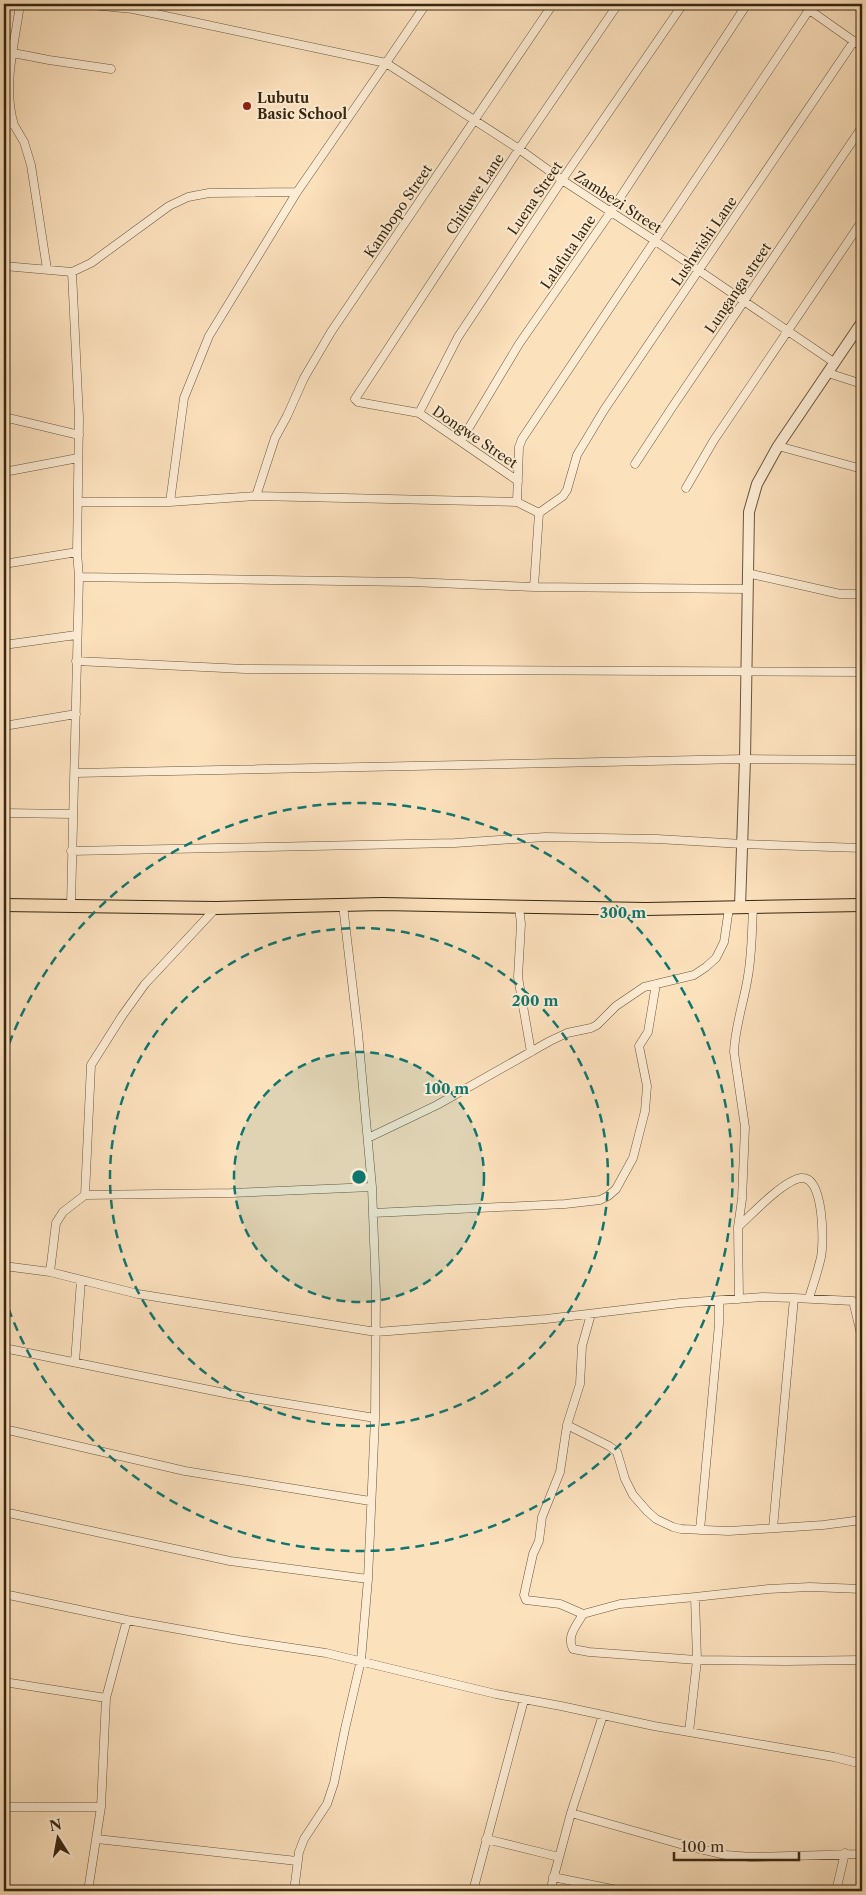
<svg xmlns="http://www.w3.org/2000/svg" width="866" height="1895" font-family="'Libre Caslon Text',serif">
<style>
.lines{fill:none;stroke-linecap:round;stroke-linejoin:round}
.minor-casing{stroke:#68563b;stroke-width:9}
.tertiary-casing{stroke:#68563b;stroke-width:12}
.primary-casing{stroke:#372710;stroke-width:14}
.minor{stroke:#fdecd4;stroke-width:8}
.tertiary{stroke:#fdecd4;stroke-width:10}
.primary{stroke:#fce1bd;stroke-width:12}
.ring{fill:none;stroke:#0f766e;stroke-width:2.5;stroke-dasharray:9 6}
.poi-dot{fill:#8f2418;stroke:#fdecd4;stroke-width:2}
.labels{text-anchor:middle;stroke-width:4;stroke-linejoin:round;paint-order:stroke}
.poi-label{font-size:14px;font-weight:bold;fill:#372710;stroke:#fdecd4;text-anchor:start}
.street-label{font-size:14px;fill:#372710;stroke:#fdecd4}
.centre{fill:#0f766e;stroke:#fdecd4;stroke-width:2.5}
.ring-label{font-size:15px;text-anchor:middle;font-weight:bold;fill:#0f766e;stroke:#fdecd4;stroke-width:4;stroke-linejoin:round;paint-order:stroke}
</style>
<rect width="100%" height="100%" fill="#fce1bd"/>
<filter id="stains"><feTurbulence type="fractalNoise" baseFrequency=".004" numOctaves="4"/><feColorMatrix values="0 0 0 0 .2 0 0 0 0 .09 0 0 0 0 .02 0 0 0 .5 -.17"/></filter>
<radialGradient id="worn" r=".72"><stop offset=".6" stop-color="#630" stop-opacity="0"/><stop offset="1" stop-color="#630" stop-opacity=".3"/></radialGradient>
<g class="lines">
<g class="minor-casing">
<path id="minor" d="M426 4 386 63 519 149 562 180 654 240 835 363
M801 4 862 47
M13 53 49 60 111 69
M4 124 14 125 24 142 31 165 47 269
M14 125C2 86 15 43 20 4
M4 266 72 272
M828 373 862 384
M419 413 458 337 562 180 683 4
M4 417 79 435
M461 441 519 344 610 213 747 4
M778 446 862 469
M635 464 673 406 862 127
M4 472 78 458
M518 481 419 413 358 402 355 399 519 149 618 4
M686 488 714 440 862 221
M256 496 275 438 287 416 304 378 331 332 553 4
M78 502H170L184 398 209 336 297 192 386 63 133 9 81 4
M170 502 256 496 517 502 539 513 534 587
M517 502 519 447 522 439 813 4
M539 513 563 496 567 490 577 455 604 410 854 41
M4 564 77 552
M747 573 840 594H862
M79 577 410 582 534 587 747 589
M4 645 76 635
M76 661 245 669 862 672
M4 726 76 714
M75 773 745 759 862 760
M4 813 72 814
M71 851 455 843 545 837 657 839 743 844 862 848
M71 905 79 577 77 552 79 418 72 272 91 263 169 206 188 197 209 193 297 192
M519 907 521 924 518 977 531 1052
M368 1138 437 1105 550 1041 567 1033 591 1028 597 1025 616 1006 644 987 694 975 706 967 716 958 724 942 729 908
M85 1195 91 1065 122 1016 145 984 216 908
M373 1213 565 1204 600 1200 608 1196 616 1189 633 1158 645 1111 647 1086 639 1046 648 1032 656 984
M738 1227 742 1199 745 1127 734 1052C735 1026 744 1002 748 976 752 953 752 930 753 906
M4 1266 50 1272 138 1294 376 1332 546 1319 680 1303 763 1297 794 1298
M50 1272 56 1223 63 1212 85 1195 231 1193 372 1187
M739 1299 738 1227C751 1215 784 1180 801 1178 824 1175 824 1242 821 1257 818 1271 813 1285 809 1298
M4 1348 234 1395 375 1418
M75 1362 81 1280
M567 1425 609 1446 617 1452 625 1479 633 1495 647 1511 656 1519 673 1527 681 1529 729 1531 823 1525 862 1520
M4 1429 185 1471 370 1501
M4 1512 230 1561 368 1579
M773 1528 794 1298 853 1301 862 1338
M700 1530 719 1324V1301
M862 1589 810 1587 768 1589 695 1597 697 1660 786 1661 862 1660
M4 1594 127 1620 239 1640 326 1653 496 1694 561 1706 654 1726 834 1757 862 1764
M583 1614 560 1604 526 1600 524 1595 533 1554 539 1541 542 1517 560 1472 567 1425 580 1384 582 1346 591 1314
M4 1682 106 1698
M689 1732 697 1660 589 1652 573 1649C566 1636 577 1625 583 1614L620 1604 695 1597
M4 1807H101
M571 1813 687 1846 726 1855 751 1857 862 1854
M97 1839 297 1861
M486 1839 559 1857
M553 1877 622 1891
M88 1891 101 1807 106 1698 127 1620
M294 1891 299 1852 304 1839 327 1804 334 1783 345 1729 361 1660 368 1579 375 1418 376 1293 372 1187 358 1033 343 905
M473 1891 524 1700
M550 1891 571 1813 603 1715
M836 1891 845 1853"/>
</g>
<g class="tertiary-casing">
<path id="tertiary" d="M740 907 745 759 749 512 757 484 778 446 862 322"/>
</g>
<g class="primary-casing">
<path id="primary" d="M4 905 216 908 382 904 646 909 862 905"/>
</g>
<use href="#minor" class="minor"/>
<use href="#tertiary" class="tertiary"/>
<use href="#primary" class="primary"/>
</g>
<circle cx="359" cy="1177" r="125" fill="#0f766e" fill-opacity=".12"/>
<g class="ring">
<circle cx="359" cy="1177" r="125"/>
<circle cx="359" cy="1177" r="249"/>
<path d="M4 1058A374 374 0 1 1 4 1296"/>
</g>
<circle class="poi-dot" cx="247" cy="106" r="5"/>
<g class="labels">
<g class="poi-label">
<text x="257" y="103">Lubutu<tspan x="257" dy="16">Basic School</tspan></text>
</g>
<g class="street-label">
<text transform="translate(475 194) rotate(-57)" y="5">Chifuwe Lane</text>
<text transform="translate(535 198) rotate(-56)" y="5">Luena Street</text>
<text transform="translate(618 202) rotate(33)" y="5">Zambezi Street</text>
<text transform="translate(398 211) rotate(-56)" y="5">Kambopo Street</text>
<text transform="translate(704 241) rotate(-56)" y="5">Lushwishi Lane</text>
<text transform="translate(568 252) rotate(-56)" y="5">Lalafuta lane</text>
<text transform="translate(738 288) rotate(-56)" y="5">Lunganga street</text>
<text transform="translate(475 437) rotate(34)" y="5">Dongwe Street</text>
</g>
</g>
<circle cx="359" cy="1177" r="8" class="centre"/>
<g class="ring-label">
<text x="623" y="918">300 m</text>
<text x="535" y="1006">200 m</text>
<text x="447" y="1094">100 m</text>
</g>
<rect width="866" height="1895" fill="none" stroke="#fce1bd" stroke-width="20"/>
<rect x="5" y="5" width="856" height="1885" fill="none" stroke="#372710" stroke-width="2.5"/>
<rect x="10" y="10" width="846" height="1875" fill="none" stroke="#372710"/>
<g transform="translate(58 1838) rotate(349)" stroke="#fdecd4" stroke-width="4" paint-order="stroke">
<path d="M0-4L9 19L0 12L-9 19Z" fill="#372710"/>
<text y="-8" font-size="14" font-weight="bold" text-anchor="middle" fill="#372710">N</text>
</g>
<path d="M674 1852v8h125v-8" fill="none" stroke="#372710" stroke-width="2.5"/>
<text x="681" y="1852" font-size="15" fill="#372710" stroke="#fdecd4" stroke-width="4" paint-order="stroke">100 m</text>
<rect width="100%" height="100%" filter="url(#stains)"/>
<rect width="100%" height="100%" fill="url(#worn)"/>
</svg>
